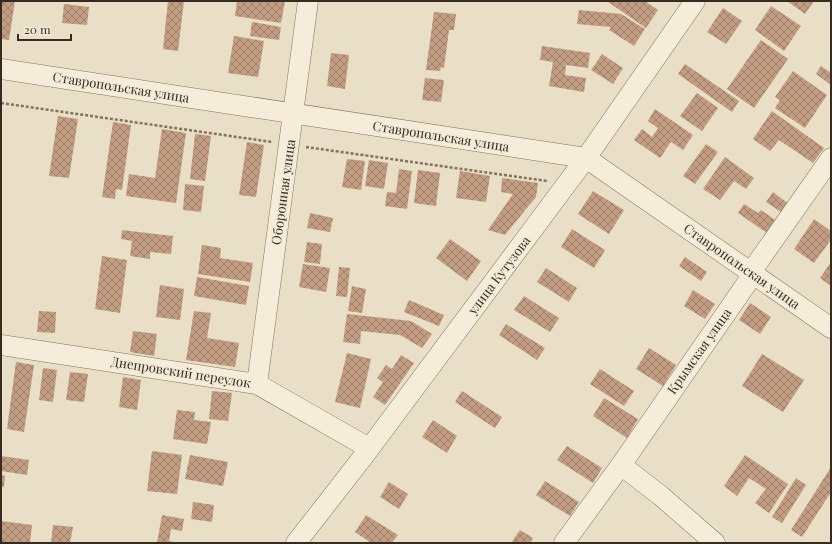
<svg xmlns="http://www.w3.org/2000/svg" width="832" height="544" font-family="'Playfair Display',serif">
<style>
.building{fill:url(#building-cross-hatch)}
.lines{fill:none;stroke-linecap:round;stroke-linejoin:round}
.minor-casing{stroke:#83725f;stroke-width:21}
.path{stroke:#83725f;stroke-width:2.5;stroke-dasharray:3 2;stroke-linecap:butt}
.minor{stroke:#f5edda;stroke-width:20}
.labels{text-anchor:middle;stroke-width:3;stroke-linejoin:round;paint-order:stroke}
.street-label{font-size:13px;fill:#352b21;stroke:#f2ead6}
</style>
<defs>
<pattern id="building-cross-hatch" width="8" height="8" patternUnits="userSpaceOnUse"><rect width="8" height="8" fill="#c39d82"/><path d="M0 0l8 8M0 8l8-8" fill="none" stroke="#9f806a"/></pattern>
</defs>
<rect width="100%" height="100%" fill="#e9dfc7"/>
<path class="building" d="M1 1H15L9 40 1 39Z
M168 1H184L178 51 163 49Z
M237 1H285L281 23 235 16Z
M608 1H645L658 10 646 28 608 2Z
M787 1H814L805 14Z
M64 4 89 7 87 25 62 23Z
M771 6 801 26 784 51 755 30Z
M723 8 742 21 726 44 707 32Z
M579 10 621 14 645 29 634 46 609 30 611 27 577 24Z
M434 12 456 14 454 30H449L444 68 441 67 440 71 426 70Z
M252 22 281 27 279 40 250 36Z
M234 36 264 41 258 77 228 73Z
M761 40 788 59 754 108 727 89Z
M542 46 590 53 588 68 566 65 565 75 586 78 584 92 549 86 553 62 540 60Z
M331 53 349 55 345 89 327 86Z
M602 54 623 68 613 84 591 70Z
M685 64 739 101 732 112 678 74Z
M821 66 831 73V85L816 74Z
M793 71 827 95 805 128 775 108 780 100 775 97Z
M425 78 444 80 441 102 422 100Z
M697 93 718 108 702 131 680 116Z
M655 109 693 135 683 150 671 142 660 158 634 140 642 129 652 137 658 128 648 121Z
M772 111 824 148 813 163 779 140 770 151 753 139Z
M58 116 78 119 69 178 49 176Z
M113 122 131 125 122 190 116 189 115 199 102 197Z
M162 129 186 133 176 203 126 196 129 174 155 178Z
M195 134 211 136 205 181 190 179Z
M247 142 264 145 256 197 239 195Z
M706 144 718 152 695 184 683 176Z
M725 157 754 178 746 189 734 181 720 200 703 189Z
M347 159 365 161 361 190 342 187Z
M369 160 388 163 384 189 365 186Z
M399 169 412 171 407 209 385 206 387 192 396 193Z
M418 170 440 173 436 206 414 203Z
M460 171 490 176 486 202 456 198Z
M502 178 538 183 536 197 505 235 488 230 513 194 501 192Z
M185 184 204 186 201 212 183 210Z
M593 191 624 210 609 234 578 214Z
M773 192 790 205 784 214 766 202Z
M744 204 758 213 761 210 778 222 770 235 738 213Z
M310 213 333 218 330 232 307 228Z
M814 219 831 231V242L830 241 814 263 794 249Z
M572 229 605 250 594 268 561 247Z
M122 230 173 236 171 254 150 252V259L130 256 132 241 121 239Z
M450 239 481 261 467 281 436 258Z
M307 242 322 244 320 264 304 262Z
M202 245 221 248 220 258 253 263 250 282 198 274Z
M102 256 127 260 120 313 95 309Z
M685 257 707 272 701 281 679 266Z
M831 262V286L820 278Z
M303 264 330 268 326 292 299 287Z
M339 267 350 268 347 297 336 296Z
M546 268 577 288 569 302 537 282Z
M197 277 249 286 246 305 194 296Z
M160 285 184 289 180 320 156 317Z
M352 286 366 289 362 313 348 311Z
M693 290 715 304 705 319 684 306Z
M524 296 559 318 550 332 514 310Z
M409 300 444 315 439 326 404 312Z
M750 303 771 317 760 334 739 320Z
M39 311 56 312 55 333 37 332Z
M194 311 211 313 207 338 239 343 235 367 186 360Z
M347 314 411 321 432 334 422 348 400 335 361 331 360 344 343 342Z
M506 324 545 348 537 360 499 335Z
M133 331 157 334 154 356 130 352Z
M649 348 676 365 663 386 636 369Z
M347 353 371 359 360 408 335 402Z
M762 354 804 380 783 412 742 386Z
M401 355 414 363 385 405 373 397 383 382 377 378 386 365 392 369Z
M16 362 34 365 24 432 7 429Z
M43 368 57 370 53 402 39 400Z
M600 369 634 391 624 406 590 384Z
M70 372 88 374 84 402 66 400Z
M123 377 141 380 137 410 119 407Z
M212 391 232 393 228 421 209 419Z
M462 391 502 417 495 428 455 402Z
M604 398 638 419 627 438 593 416Z
M177 410 195 412 194 420 211 422 207 444 173 439Z
M433 420 457 436 447 453 422 437Z
M567 446 602 468 593 483 557 460Z
M152 451 182 455 177 494 147 491Z
M190 455 228 462 223 486 185 479Z
M745 455 788 484 769 513 755 503 766 489 749 478 737 496 724 486Z
M1 456 29 460 27 475 1 471Z
M831 467V492L802 537 791 530Z
M1 475 5 476 4 487 1 486Z
M796 478 806 485 782 523 772 517Z
M545 481 579 502 570 516 536 495Z
M389 482 408 494 399 509 380 497Z
M193 502 214 505 212 522 191 519Z
M162 515 184 519 182 531 171 529 169 541 178 543H157Z
M366 515 398 535 392 543H371L355 532Z
M1 521 32 525 30 543H1Z
M53 525 73 527 70 543H51Z
M520 530 533 538 530 543H511Z"/>
<g class="lines">
<g class="minor-casing">
<path id="minor" d="M1 69 586 158 831 328
M1 345 257 384 369 448
M257 384 308 1
M621 465 661 496 715 543
M296 543 363 457 586 158 695 1
M564 543 621 465 747 283 751 272 831 158"/>
</g>
<path class="path" d="M1 103 272 142
M306 147 547 181"/>
<use href="#minor" class="minor"/>
</g>
<g class="labels">
<g class="street-label">
<text transform="translate(121 87) rotate(9)" y="5">Ставропольская улица</text>
<text transform="translate(441 136) rotate(9)" y="5">Ставропольская улица</text>
<text transform="translate(283 192) rotate(-82)" y="5">Оборонная улица</text>
<text transform="translate(742 266) rotate(35)" y="5">Ставропольская улица</text>
<text transform="translate(499 275) rotate(-53)" y="5">улица Кутузова</text>
<text transform="translate(699 351) rotate(-55)" y="5">Крымская улица</text>
<text transform="translate(181 372) rotate(9)" y="5">Днепровский переулок</text>
</g>
</g>
<rect width="832" height="544" fill="none" stroke="#352b21" stroke-width="4"/>
<path d="M18 34v6h53v-6" fill="none" stroke="#352b21" stroke-width="2"/>
<text x="24" y="34" font-size="12" fill="#352b21" stroke="#f2ead6" stroke-width="3" paint-order="stroke">20 m</text>
</svg>
